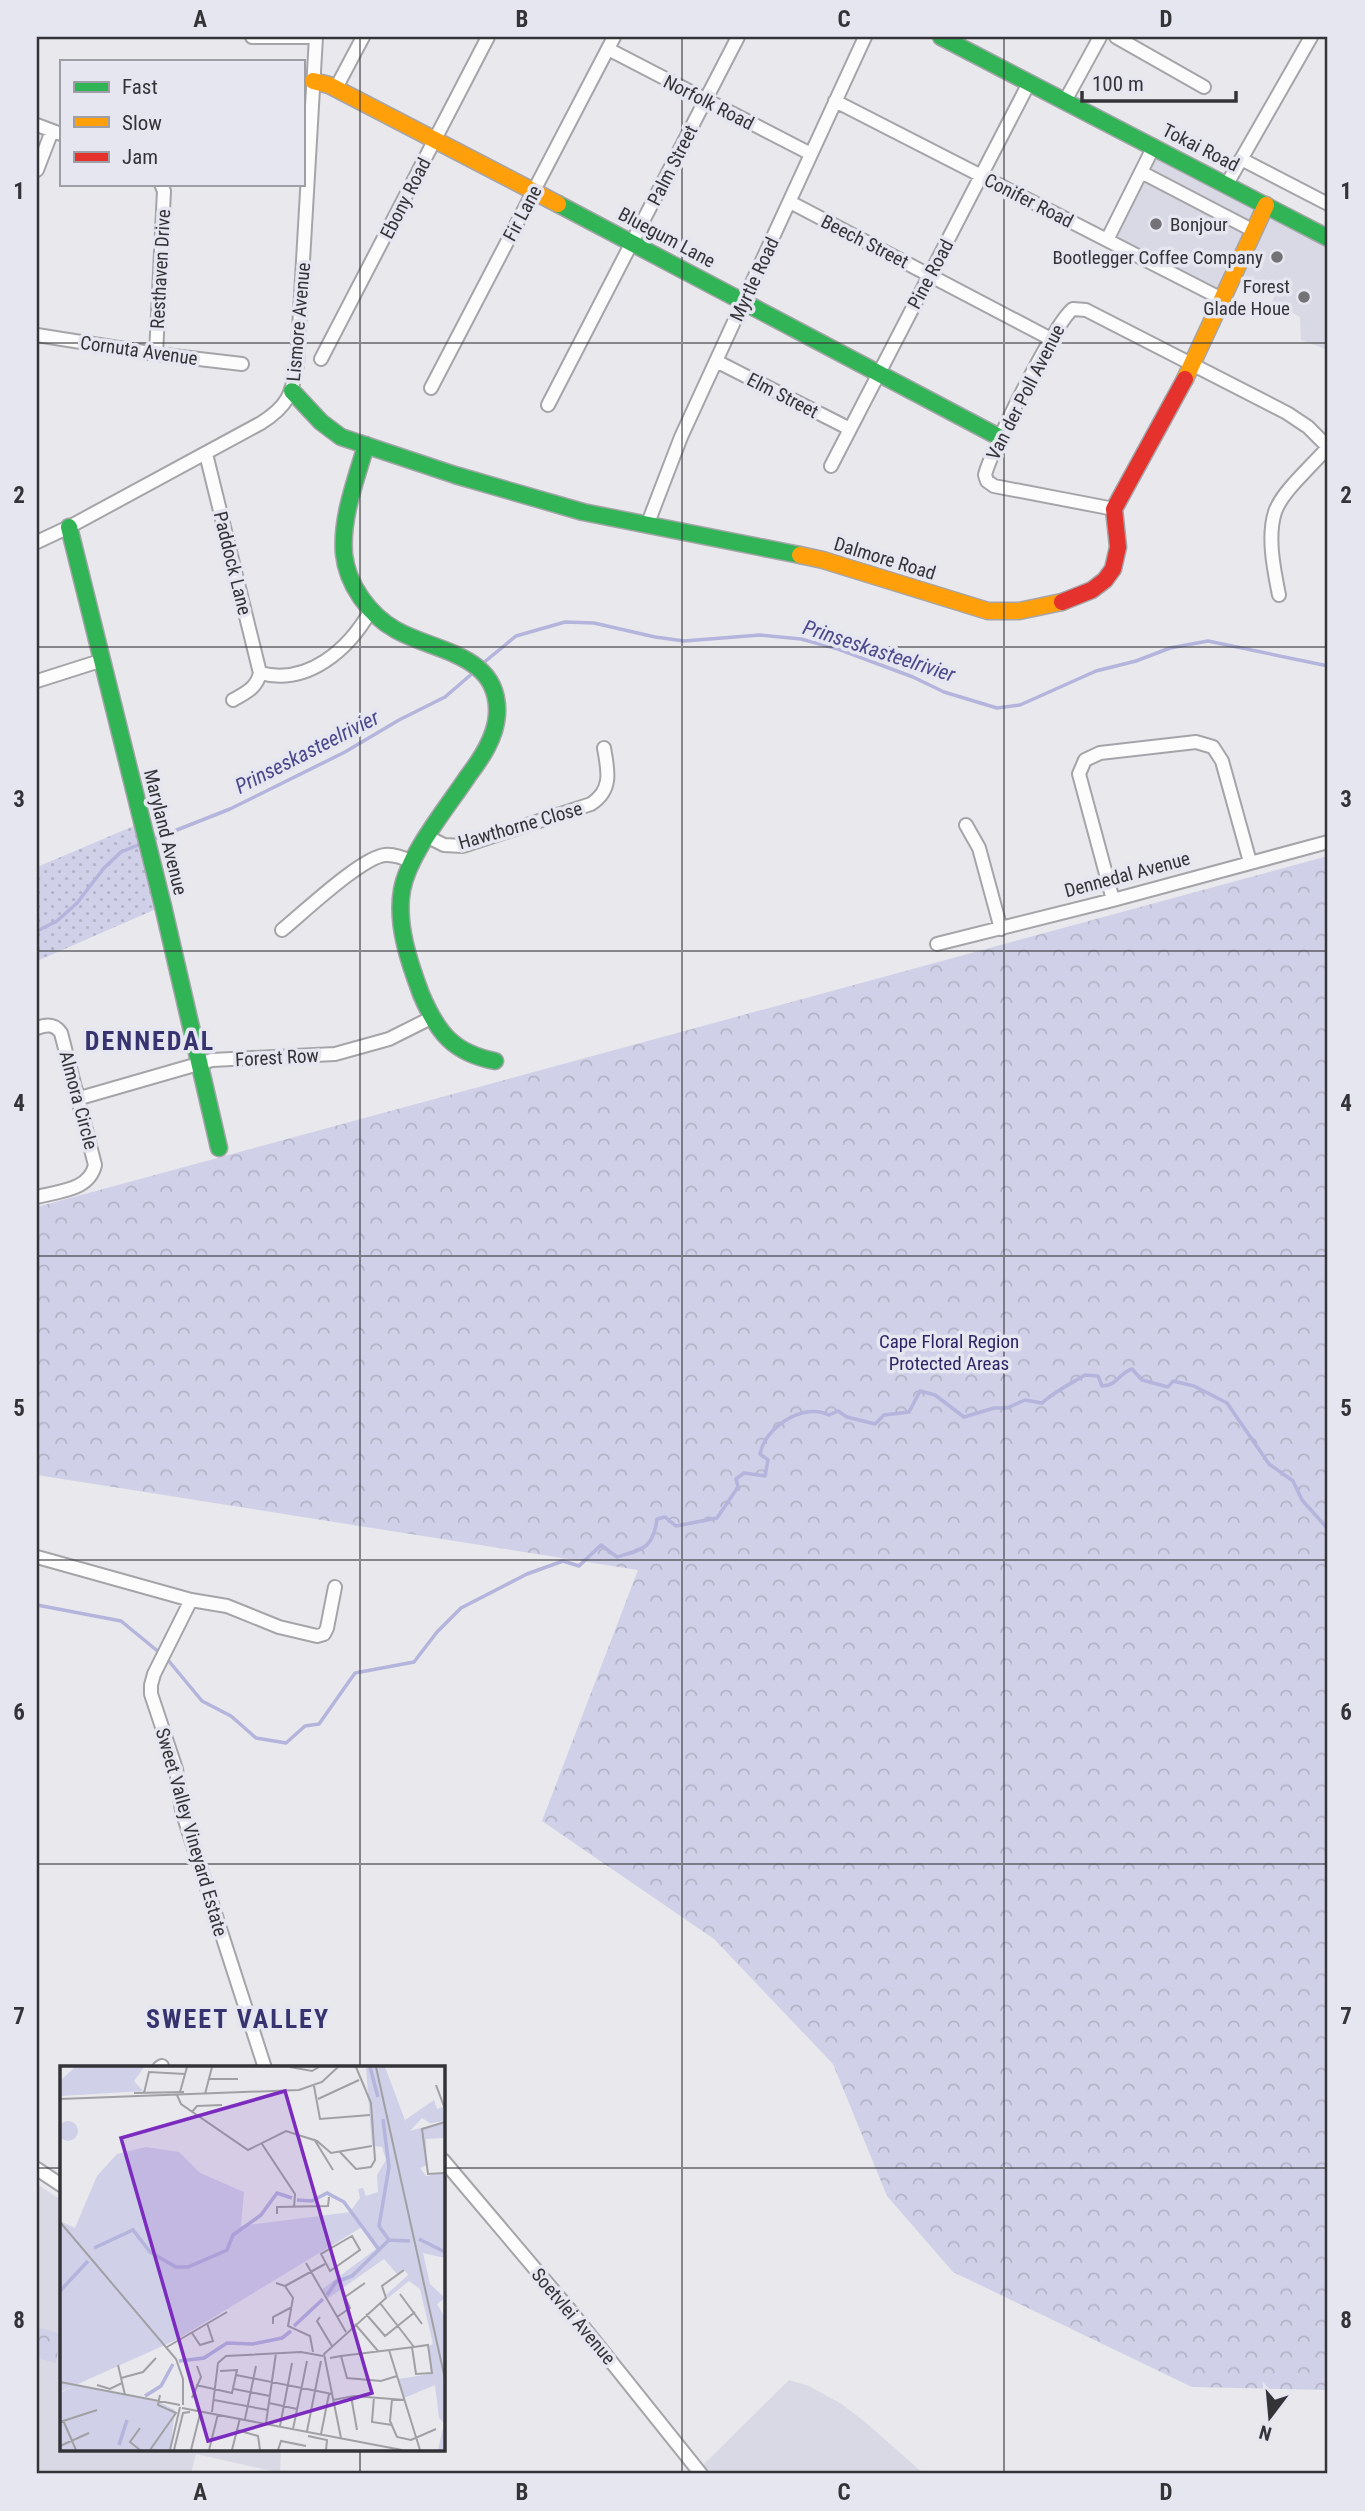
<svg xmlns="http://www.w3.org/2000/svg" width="1365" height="2511" font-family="'Roboto Condensed',sans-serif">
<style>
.built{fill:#d9d9e5}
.grass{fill:url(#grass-dots)}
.park{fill:url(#park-crowns)}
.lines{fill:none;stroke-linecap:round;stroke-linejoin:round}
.stream{stroke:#b4b4dc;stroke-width:3.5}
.street-casing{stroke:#a5a5a9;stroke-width:16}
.fast-casing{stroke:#a5a5a9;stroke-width:19}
.slow-casing{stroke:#a5a5a9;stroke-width:19}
.jam-casing{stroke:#a5a5a9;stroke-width:19}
.street{stroke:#fcfcfc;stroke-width:12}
.fast{stroke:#30b455;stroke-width:16}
.slow{stroke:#ff9f0a;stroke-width:16}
.jam{stroke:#e5322d;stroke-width:16}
.grid{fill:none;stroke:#343438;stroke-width:2;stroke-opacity:0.55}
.poi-dot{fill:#737377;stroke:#e5e6f0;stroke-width:2.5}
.labels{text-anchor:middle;stroke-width:7;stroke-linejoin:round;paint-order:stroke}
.street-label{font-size:19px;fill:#343438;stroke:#e5e6f0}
.poi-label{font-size:19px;fill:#343438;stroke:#e5e6f0;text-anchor:end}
.park-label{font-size:19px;fill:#2d2666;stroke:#e5e6f0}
.water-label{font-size:21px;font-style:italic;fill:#4c488c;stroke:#e5e6f0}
.district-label{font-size:26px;font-weight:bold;letter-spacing:2px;fill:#37336e;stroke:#e5e6f0}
.inset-river{fill:none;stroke:#b4b4dc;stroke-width:3.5}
.inset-road{fill:none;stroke:#a0a0a5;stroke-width:2}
.view{fill:#7b2cbf;fill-opacity:0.15;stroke:#7b2cbf;stroke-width:3.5}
.inset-edge{fill:none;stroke:#343438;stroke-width:3.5}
.neatline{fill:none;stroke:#343438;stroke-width:2.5}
.grid-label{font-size:23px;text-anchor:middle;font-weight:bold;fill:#343438}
</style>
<defs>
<pattern id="grass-dots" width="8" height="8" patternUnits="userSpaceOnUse" patternTransform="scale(1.75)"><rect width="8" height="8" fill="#d0d0e8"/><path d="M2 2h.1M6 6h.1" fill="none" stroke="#b3b3c8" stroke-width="1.8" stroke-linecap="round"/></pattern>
<pattern id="park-crowns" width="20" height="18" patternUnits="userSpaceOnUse" patternTransform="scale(1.75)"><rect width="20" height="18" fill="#d0d0e8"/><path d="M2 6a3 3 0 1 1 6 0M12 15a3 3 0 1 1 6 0" fill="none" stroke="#b3b3c8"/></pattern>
</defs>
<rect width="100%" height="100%" fill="#e8e8ed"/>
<path class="built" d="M1154 146 1328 238V350L1301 340 1300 317 1272 301 1276 294 1234 274 1222 299 1107 240Z
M37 2184 61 2200V2450H281L280 2473 196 2454 191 2474H37Z
M789 2380 809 2386 840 2403 864 2421 924 2474H709L702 2466Z"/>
<path class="grass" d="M141 823 163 906 37 961V867Z"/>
<path class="park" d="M1328 856V2390L1192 2387 953 2272 887 2196 833 2064 714 1939 542 1821 638 1570 37 1475V1207Z
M37 2327 61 2334 56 2363 37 2358Z"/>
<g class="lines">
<path class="stream" d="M482 664 516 636 565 622 594 623 655 637 684 641 760 635 801 639 838 649 913 677 944 692 997 708 1020 705 1096 671 1136 661 1170 648 1208 641 1328 666
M154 839 230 809 345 752 399 720 445 697 474 672
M37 931 57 921 77 903 104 868 121 852 143 843
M37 1605 121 1621 160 1653
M168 1660 202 1701 231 1716 256 1738 286 1743 305 1726 319 1724 355 1673 414 1662 437 1632 461 1608 527 1574 563 1561 579 1566 601 1545 617 1557C643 1549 653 1549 657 1519L665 1517 676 1526 717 1518 738 1487 736 1479 744 1473 765 1476 768 1460 760 1454C765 1427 804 1402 829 1415L838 1411 847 1417 875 1424 884 1415 909 1412 920 1391 935 1395 964 1417 994 1408H1007L1025 1400 1042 1403C1055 1391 1070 1384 1085 1375L1098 1376 1102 1386C1117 1386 1119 1373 1132 1369L1142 1380 1168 1387 1173 1381 1194 1386 1227 1403 1269 1464 1293 1481 1302 1500 1328 1529"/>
<g class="street-casing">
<path id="street" d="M252 37H316
M1116 37 1204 87
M608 49 811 154
M336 88 363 37
M835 101 1222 299
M1065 101 1100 37
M37 125 61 134
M1241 159 1328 204
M37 170 52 131
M1141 172 1254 231
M1227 184 1311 37
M790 202 1051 339
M1107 240 1154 146
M37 335 156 354 242 364
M156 354 164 191 161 184
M321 359 488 37
M716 361 850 429
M431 388 614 37
M548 405 738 37
M206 454 260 673C257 688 245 693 233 700
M831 466 1029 83
M1114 509 994 486 987 481 985 475C990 452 1056 320 1073 309L1086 310 1287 413 1308 427 1328 447
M648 523 681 437 865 37
M37 542 69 527 261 423C288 406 292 394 297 364L316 37
M1279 595C1274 570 1267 537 1275 512 1282 491 1313 465 1328 447
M260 673C308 686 349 649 371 610
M37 681 103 660
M966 825 979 848 1001 929
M428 837 444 845 463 846 591 804C613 790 608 770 604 748
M1113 900 1079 774 1085 760 1100 753 1196 742 1213 747 1222 761 1250 862
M282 930C303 913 362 857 385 855 395 854 404 858 412 862
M937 944 1113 900 1328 842
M37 1028C47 1024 55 1024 61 1033L95 1165C89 1191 58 1191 37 1197
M80 1098 212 1060 335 1054 389 1039 431 1018
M37 1557 191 1600 227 1606 279 1627 317 1636 324 1634 327 1628 335 1587
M191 1600 154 1674 151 1685V1694L176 1769 182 1811 265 2068
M159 2068 162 2066
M443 2160 569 2309 701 2474
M37 2169 61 2185"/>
</g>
<g class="fast-casing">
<path id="fast" d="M941 37 1328 238
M558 204 999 437
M292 391 321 422 341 437 455 475 583 512 800 555
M366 445C356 480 341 517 344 554 347 584 369 615 396 630 435 652 500 654 497 714 496 737 481 759 468 776 447 808 409 853 402 890 396 924 409 962 421 994 437 1032 453 1053 495 1061
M69 527 163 906 219 1148"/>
</g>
<g class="slow-casing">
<path id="slow" d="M313 81 329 85 558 204
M1185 379 1266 205
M800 555 823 560 988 611H1019L1062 602"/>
</g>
<g class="jam-casing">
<path id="jam" d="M1062 602 1092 590 1105 580 1113 569 1118 547 1114 509 1185 379"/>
</g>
<use href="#street" class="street"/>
<use href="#fast" class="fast"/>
<use href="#slow" class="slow"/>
<use href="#jam" class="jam"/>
</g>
<path class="grid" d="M360 37V2068M682 37V2474M1004 37V2474M37 343H1328M37 647H1328M37 951H1328M37 1256H1328M37 1560H1328M37 1864H1328M37 2168H61M443 2168H1328M360 2450V2474"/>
<g class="poi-dot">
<circle cx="1156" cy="224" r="7"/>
<circle cx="1277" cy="257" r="7"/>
<circle cx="1304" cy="297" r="7"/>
</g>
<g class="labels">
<g class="street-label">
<text transform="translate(709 102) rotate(27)" y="7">Norfolk Road</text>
<text transform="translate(1201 147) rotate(27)" y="7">Tokai Road</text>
<text transform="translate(672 165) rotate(-63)" y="7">Palm Street</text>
<text transform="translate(405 198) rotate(-63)" y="7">Ebony Road</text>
<text transform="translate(1029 200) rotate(27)" y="7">Conifer Road</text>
<text transform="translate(522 213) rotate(-62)" y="7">Fir Lane</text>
<text transform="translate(667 237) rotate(28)" y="7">Bluegum Lane</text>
<text transform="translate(865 241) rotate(27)" y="7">Beech Street</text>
<text transform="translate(160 269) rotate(-87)" y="7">Resthaven Drive</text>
<text transform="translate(930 274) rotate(-62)" y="7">Pine Road</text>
<text transform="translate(754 279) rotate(-65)" y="7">Myrtle Road</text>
<text transform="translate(298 322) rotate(-85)" y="7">Lismore Avenue</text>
<text transform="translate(139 350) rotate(8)" y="7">Cornuta Avenue</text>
<text transform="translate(1025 392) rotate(-63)" y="7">Van der Poll Avenue</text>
<text transform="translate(783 395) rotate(27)" y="7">Elm Street</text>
<text transform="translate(885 558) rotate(17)" y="7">Dalmore Road</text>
<text transform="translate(233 563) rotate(76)" y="7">Paddock Lane</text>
<text transform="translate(520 825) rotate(-16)" y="7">Hawthorne Close</text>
<text transform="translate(166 832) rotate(76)" y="7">Maryland Avenue</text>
<text transform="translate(1127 874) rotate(-15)" y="7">Dennedal Avenue</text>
<text transform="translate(277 1057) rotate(-3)" y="7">Forest Row</text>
<text transform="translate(79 1100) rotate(75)" y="7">Almora Circle</text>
<text transform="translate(192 1832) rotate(74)" y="7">Sweet Valley Vineyard Estate</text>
<text transform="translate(574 2316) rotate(50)" y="7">Soetvlei Avenue</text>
</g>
<g class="poi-label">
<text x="1170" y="231" text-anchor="start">Bonjour</text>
<text x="1263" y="264">Bootlegger Coffee Company</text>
<text x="1290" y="293">Forest<tspan x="1290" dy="22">Glade Houe</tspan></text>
</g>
<g class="park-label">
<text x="949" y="1348">Cape Floral Region<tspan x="949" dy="22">Protected Areas</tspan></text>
</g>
<g class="water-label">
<text transform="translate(879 651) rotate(18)" y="7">Prinseskasteelrivier</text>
<text transform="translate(307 752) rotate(-27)" y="7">Prinseskasteelrivier</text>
</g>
<g class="district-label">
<text x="150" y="1050">DENNEDAL</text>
<text x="238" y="2028">SWEET VALLEY</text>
</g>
</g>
<g transform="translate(60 2066)">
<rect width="385" height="385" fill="#e8e8ed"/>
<path d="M15 1H84L74 15 83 25 0 30V15ZM306 1H325L349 65 385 56V72L366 73 367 99 360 102 366 110 385 107V192L363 187 370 218 385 232 377 238 385 252V384H378L384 357 379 352 375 319 344 332 338 313 371 308 369 280 373 278 360 223 349 215 328 232 326 229 348 209 344 203 337 208 324 193 267 233 261 224 316 183 290 146 300 132 298 123 303 122 306 130 318 126 317 109 326 94 322 81 312 80ZM16 319 99 336 115 344 110 384H0V327Z" fill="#d0d0e8"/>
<path d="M329 27 345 59 340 77 328 30Z" fill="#d0d0e8"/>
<path d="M374 34 377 43 383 41 385 55 370 57 362 52 349 66 345 54ZM86 81 119 86 140 107 184 126 181 160 291 146 302 161 116 274 0 326V155L15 162 37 110 57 88Z" fill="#d0d0e8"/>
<path d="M-2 65a10 10 0 1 1 20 0a10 10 0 1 1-20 0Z" fill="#d0d0e8"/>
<path class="inset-river" d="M310 1 318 31M323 53 329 101 319 160 329 174 350 175M237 134 252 135 267 127 284 136 320 185M359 173 385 186M34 182 73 164 90 186 116 201H128L167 184 173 169 201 149 217 127 232 132M0 225 28 195M267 229 276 216 292 210 329 174M234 260 263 233M119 295 144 292 167 277 193 278 222 272 231 265M85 330 101 320 113 298M59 379 67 354"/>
<path class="inset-road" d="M230 1 252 5 259 1M316 1 385 313M148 13H178M376 19 385 43M254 20 260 53 310 49M120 26 127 1M74 27 124 26M84 27 89 6 125 8M145 28 152 1M117 29 121 38 188 84 226 65 257 75 271 87 312 80M0 33 239 24 262 16 278 1M258 33 299 14M132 46 137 40 162 39M385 56 362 63 368 108 385 107M254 73 273 104M202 78 235 128 234 141M280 86 296 103 311 101 315 94 311 37 296 1M217 148V141L268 140 269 131M0 156 116 293 123 313V339M292 170 300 184 270 205 261 188ZM246 197 286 266M216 217 225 220 233 232 228 260 250 270 253 286M225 220 265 198M340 228 362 258M320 237 354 281M306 248 325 270 355 246M260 251 257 255 272 280M277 251 290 242 285 231 305 217M213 258V251L232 241M295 258 318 285M132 267 140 279 153 275 147 257M107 281 167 246M329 284 360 384M281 290 287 312 321 315 337 310M270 292 281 290 354 281 368 279 372 307 356 308 352 281M58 299 65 329M176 309 272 328M61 312 83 306 96 292M0 316 120 339M37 319 50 323 62 317M136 319 172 327 177 304 160 305M174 323 210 330M291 330 297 364M314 331 312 356 332 359M132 332 141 311 137 300M332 333 330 355 337 371 351 374 376 363M154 334 208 344M273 334 294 330 345 334M209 337 237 343M122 342 342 384M152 346 158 297 166 290 241 286 263 290M185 353 196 300M3 354 16 384M0 356 37 344M206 357 216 287M220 360 232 297M80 362 70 376 80 384M233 363 247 295M177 364 198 370 200 384M247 365 261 295M261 368 269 328M248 370 267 374 266 384M281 372 264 288 326 232 322 220 344 204M0 380 29 367M90 384 116 347 98 339 100 329M110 384 120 341M114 384 123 347 130 346M131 384 140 348M149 384 158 348M172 384 180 352M218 384 221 375 246 380"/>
<path class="view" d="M225 25 312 327 148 375 61 72Z"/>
<rect width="385" height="385" class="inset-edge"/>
</g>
<rect width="1365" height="2511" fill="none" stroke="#e5e6f0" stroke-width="77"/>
<rect x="60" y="60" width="245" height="126" fill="#e5e6f0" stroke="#9e9fa6" stroke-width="2"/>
<rect x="74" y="82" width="35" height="10" fill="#30b455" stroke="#9e9fa6" stroke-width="2"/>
<text x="122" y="94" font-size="21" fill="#343438">Fast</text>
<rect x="74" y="117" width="35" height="10" fill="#ff9f0a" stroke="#9e9fa6" stroke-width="2"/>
<text x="122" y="130" font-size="21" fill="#343438">Slow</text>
<rect x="74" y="152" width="35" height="10" fill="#e5322d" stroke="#9e9fa6" stroke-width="2"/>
<text x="122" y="164" font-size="21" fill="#343438">Jam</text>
<g transform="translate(1270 2417) rotate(196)" stroke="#e5e6f0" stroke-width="5" paint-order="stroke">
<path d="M0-5L12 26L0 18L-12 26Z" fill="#343438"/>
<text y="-10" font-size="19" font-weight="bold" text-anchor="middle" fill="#343438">N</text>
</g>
<path d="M1082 91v10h154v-10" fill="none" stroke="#343438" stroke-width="3.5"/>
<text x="1092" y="91" font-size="21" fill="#343438" stroke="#e5e6f0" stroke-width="5" paint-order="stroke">100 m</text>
<rect x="38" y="38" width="1288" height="2434" class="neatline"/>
<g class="grid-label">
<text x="200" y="27">A</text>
<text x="522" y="27">B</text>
<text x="844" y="27">C</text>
<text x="1166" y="27">D</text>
<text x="19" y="199">1</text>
<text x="1346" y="199">1</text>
<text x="19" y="503">2</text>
<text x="1346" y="503">2</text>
<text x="19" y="807">3</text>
<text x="1346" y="807">3</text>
<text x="19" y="1111">4</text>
<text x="1346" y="1111">4</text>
<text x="19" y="1416">5</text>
<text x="1346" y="1416">5</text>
<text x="19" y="1720">6</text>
<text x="1346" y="1720">6</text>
<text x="19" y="2024">7</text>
<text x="1346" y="2024">7</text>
<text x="19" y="2328">8</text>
<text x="1346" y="2328">8</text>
<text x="200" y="2500">A</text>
<text x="522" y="2500">B</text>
<text x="844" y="2500">C</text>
<text x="1166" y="2500">D</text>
</g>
</svg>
